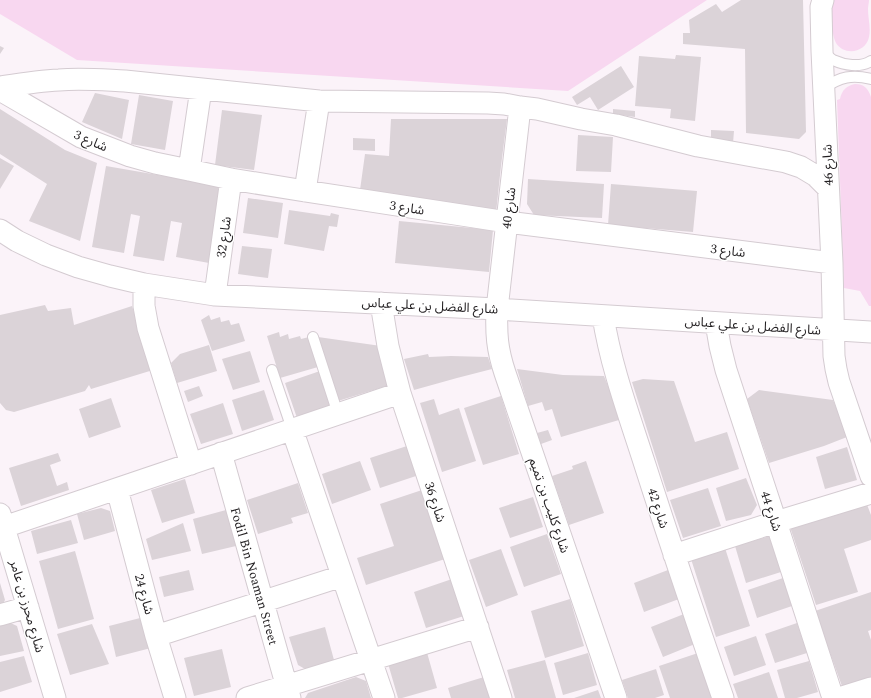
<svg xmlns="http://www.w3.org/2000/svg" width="871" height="698" font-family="Spectral,'Noto Sans Arabic',serif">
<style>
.green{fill:#f8d7f0}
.building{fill:#dbd3d8}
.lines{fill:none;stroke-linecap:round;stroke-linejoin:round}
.lane-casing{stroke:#d4cbd1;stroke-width:12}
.street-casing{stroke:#d4cbd1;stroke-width:23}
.lane{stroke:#fff;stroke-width:10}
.street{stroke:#fff;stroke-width:21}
.labels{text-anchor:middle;stroke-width:3;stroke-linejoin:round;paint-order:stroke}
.street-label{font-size:13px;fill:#211e20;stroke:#fff}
</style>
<rect width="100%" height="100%" fill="#fbf3f9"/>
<path class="green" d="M0 0H707L568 91 77 60 0 14Z
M833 0H869C869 3 868 6 868 9 868 18 871 28 869 37 866 53 844 56 836 43 831 34 831 10 833 0Z
M855 84C864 84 868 88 871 97V306H869L860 291 844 288 837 100 840 99C842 90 846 86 855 84Z"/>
<path class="building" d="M741 0H803L806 132 799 139 746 133 745 49 683 44V33H690L689 20 716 4 722 12Z
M0 46 4 48 0 54Z
M676 55 701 57 695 121 670 118 671 109 635 106 639 56 675 59Z
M621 66 634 87 598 110 590 97 577 105 572 97Z
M95 93 129 100 122 139 82 122Z
M139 95 173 101 165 150 131 144Z
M0 109 65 150 97 163 80 241 29 221 47 184 0 154Z
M613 109 635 111V117L613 114Z
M222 110 262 115 254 170 215 165Z
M391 119H507L501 166 496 213 360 190 365 154 389 156Z
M711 130 734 131 733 143 711 142Z
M578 135 613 137 611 172 576 171Z
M353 138 375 139V151L353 150Z
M0 158 14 166 0 189Z
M106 166 222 186 209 263 176 257 182 223 171 221 164 261 133 256 140 216 131 214 124 253 92 247Z
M528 179 604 184 602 218 534 215 527 204Z
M611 184 697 191 693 232 608 225Z
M248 198 283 203 278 238 243 233Z
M289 210 330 216 331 213 339 215 337 227 329 226 324 251 284 244Z
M399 221 493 230 489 272 395 263Z
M242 246 272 249 268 278 238 274Z
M45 305 48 311 71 308 74 325 132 306 153 370 91 389 89 385 85 391 14 412 6 410 0 403V315Z
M209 315 211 320 220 317 221 322 229 320 231 325 239 323 245 341 212 351 201 320Z
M279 332 280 337 288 334 289 339 300 336 301 339 309 337 318 367 280 378 267 336Z
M318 337 381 346 393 384 338 401Z
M209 345 217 371 177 383 171 363 180 354Z
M250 351 260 382 233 390 222 359Z
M428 354 429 357 451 356 488 357 492 369 457 378 414 390 404 359Z
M517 369 563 375 604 376 612 396 619 420 561 437 552 409 545 411 542 402 528 406Z
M320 371 332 406 297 418 285 383Z
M643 379 674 381 695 442 727 432 739 469 667 492 632 382Z
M199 386 203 396 188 402 184 391Z
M264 390 274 420 242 431 232 400Z
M759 390 833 400 844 426 847 437 824 446 769 463 747 399Z
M501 396 519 454 483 465 464 408Z
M111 398 121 427 89 438 79 409Z
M434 399 439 415 459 408 476 461 442 472 420 403Z
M223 403 233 434 201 444 190 414Z
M548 430 552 440 541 444 537 433Z
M407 446 416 476 380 488 370 458Z
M847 447 857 480 825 489 816 457Z
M58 453 61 461 50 465 57 486 67 482 69 490 21 506 9 468Z
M360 461 371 490 332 504 322 474Z
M586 461 604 513 569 525 552 476 573 469 572 466Z
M746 478 757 505 751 515 726 521 716 488Z
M185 479 195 513 162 523 151 490Z
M298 483 308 513 291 518 293 523 258 534 247 500Z
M708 488 721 526 683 538 670 500Z
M422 490 445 559 366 585 357 558 394 546 380 504Z
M533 497 543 527 510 538 499 508Z
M866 502 871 515V540L844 549 858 592 816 605 790 527Z
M101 508 110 511 115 531 84 540 77 514Z
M226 510 236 546 202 554 193 519Z
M71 520 78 543 37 554 31 531Z
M183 523 191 551 152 560 146 539Z
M547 534 561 574 524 587 510 547Z
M770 536 781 572 746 583 735 546Z
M725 548 750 626 716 637 691 559Z
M501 549 518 595 486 607 469 560Z
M75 551 94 619 58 629 39 561Z
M189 570 194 590 164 597 159 577Z
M668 570 679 599 644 612 634 583Z
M783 578 792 606 757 618 748 590Z
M452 579 464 616 426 628 414 592Z
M0 583 5 600 0 609Z
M871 592V630L868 631 871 640V679L843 689 815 611Z
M570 599 584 646 545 658 531 611Z
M684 614 695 644 663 657 651 627Z
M144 617 151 648 116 657 109 626Z
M0 619H2L17 626 24 651 0 656Z
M797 623 807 653 775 663 765 634Z
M92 624 109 664 70 675 57 634Z
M325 627 334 660 305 669 298 665 289 637Z
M756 636 766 665 734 676 724 647Z
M222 649 231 687 194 696 184 658Z
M426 649 437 688 402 698H398L387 660Z
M588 653 597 685 563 695 554 663Z
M698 653 713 698H670L659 666Z
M24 656 32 682 0 692V662Z
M545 660 556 698H515L507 670Z
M809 661 818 692 797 698H785L777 670Z
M656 669 664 695 655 698H628L622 680Z
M769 672 778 698H738L733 684Z
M356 677 366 681 371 698H305L308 693Z
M484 677 491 698H451L448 688Z
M598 690 601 698H574Z"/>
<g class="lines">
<g class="lane-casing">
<path id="lane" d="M823 52C826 54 830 58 833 60 844 65 860 68 871 61
M824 88C840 77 852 74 871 79
M313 337 338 414
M272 370 292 429"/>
</g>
<g class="street-casing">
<path id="street" d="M823 0 821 7 822 51 832 263 834 356 836 369 839 382 871 476
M0 87C20 84 39 81 59 80 81 78 103 80 125 81L319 101 488 103 504 104 520 107 537 109 581 119 616 125 698 146 786 162 801 167 816 176 828 188
M0 90 81 137 130 156 155 163 189 170 231 179 305 191 507 222 832 263
M520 107 497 309C496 334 497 349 505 373L616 698
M189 170 201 89
M305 191 319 101
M0 230 17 241 46 255 78 267 110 276 144 284 215 295 497 309 871 332
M144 284V306L148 328 191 464
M215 295 231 179
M381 303 388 346 400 393 501 698
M603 316C611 367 629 415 645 465 670 543 696 620 723 698
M716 323 720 346 726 370 776 522 833 698
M292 429 384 698
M221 453 290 698
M117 489 156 636 175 698
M0 514 55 698
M4 527 400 393
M674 555 776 522 871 493
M0 615 28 607
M156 636 342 576
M247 698 478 627
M839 698 871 688"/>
</g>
<use href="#lane" class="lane"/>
<use href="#street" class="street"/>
</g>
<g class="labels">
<g class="street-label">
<text transform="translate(91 140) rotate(24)" y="5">شارع 3</text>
<text transform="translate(827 165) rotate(-92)" y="5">شارع 46</text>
<text transform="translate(407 207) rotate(9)" y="5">شارع 3</text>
<text transform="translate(508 208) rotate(-83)" y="5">شارع 40</text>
<text transform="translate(223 237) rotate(-82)" y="5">شارع 32</text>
<text transform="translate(728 250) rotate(7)" y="5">شارع 3</text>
<text transform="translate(430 305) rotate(3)" y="5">شارع الفضل بن علي عباس</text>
<text transform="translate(753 325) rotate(4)" y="5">شارع الفضل بن علي عباس</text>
<text transform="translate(436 502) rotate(72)" y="5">شارع 36</text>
<text transform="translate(550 505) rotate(71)" y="5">شارع كليب بن تميم</text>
<text transform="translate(659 508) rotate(72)" y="5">شارع 42</text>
<text transform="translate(772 511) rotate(72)" y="5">شارع 44</text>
<text transform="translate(255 576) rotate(74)" y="5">Fodil Bin Noaman Street</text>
<text transform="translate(145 594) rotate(75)" y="5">شارع 24</text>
<text transform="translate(28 606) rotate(74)" y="5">شارع محرز بن عامر</text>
</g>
</g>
</svg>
